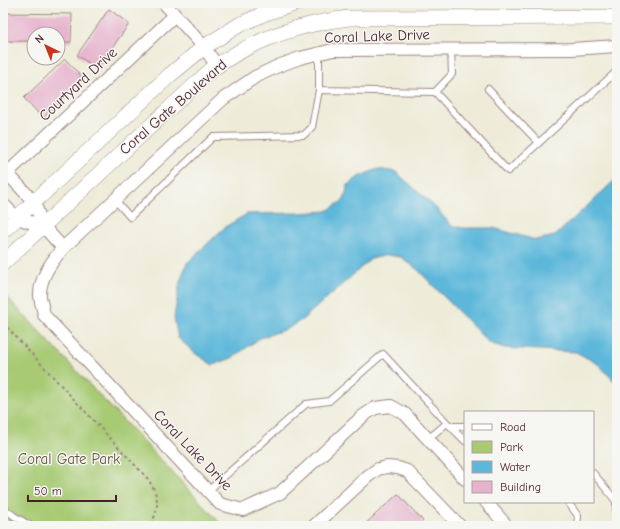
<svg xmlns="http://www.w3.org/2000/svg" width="620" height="529" font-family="'Comic Neue',sans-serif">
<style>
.green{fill:#a7ca73;stroke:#78744f}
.water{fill:#5cb7da;stroke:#536b82}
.building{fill:#e6b2cc}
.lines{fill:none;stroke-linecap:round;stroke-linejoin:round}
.service-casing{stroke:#9c8682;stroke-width:8}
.minor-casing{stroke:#9c8682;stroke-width:14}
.tertiary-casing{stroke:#9c8682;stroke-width:16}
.path{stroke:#9c8682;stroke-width:2;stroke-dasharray:3 3;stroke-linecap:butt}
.service{stroke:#fff;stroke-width:6}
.minor{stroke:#fff;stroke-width:12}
.tertiary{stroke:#fff;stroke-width:15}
.labels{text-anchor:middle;stroke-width:3;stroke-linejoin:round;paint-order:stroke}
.street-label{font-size:15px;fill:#4a1f2b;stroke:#f6f6f2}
.park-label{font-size:15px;fill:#665241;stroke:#f6f6f2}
</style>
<rect width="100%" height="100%" fill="#f6f6f2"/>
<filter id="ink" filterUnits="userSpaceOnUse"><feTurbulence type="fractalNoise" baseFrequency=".025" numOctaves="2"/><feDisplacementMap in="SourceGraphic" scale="8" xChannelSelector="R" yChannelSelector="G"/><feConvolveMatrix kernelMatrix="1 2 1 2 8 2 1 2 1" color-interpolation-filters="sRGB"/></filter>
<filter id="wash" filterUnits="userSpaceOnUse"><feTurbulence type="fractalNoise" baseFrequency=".012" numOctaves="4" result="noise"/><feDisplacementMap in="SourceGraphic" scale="16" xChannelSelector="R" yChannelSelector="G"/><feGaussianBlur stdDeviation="0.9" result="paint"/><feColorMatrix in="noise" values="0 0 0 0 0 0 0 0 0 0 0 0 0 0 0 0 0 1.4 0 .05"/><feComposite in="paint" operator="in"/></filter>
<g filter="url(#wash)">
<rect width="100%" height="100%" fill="#eeecd9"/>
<path class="green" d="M3 293 223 526H13L3 515Z"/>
<path class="water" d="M378 169 396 172 434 206 452 226 463 228H493L536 240 555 236 617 178V384L598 364 576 352 505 348 489 343 418 270 401 257 387 255 371 259 303 319 287 329 260 338 232 358 213 365 196 354 178 338 174 318 180 281 187 263 225 227 247 214 301 213 327 211 344 200 348 185 360 176Z"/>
<g id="blocks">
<path class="building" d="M109 9 129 24 97 69 77 55Z
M3 13 72 14 71 42H58V34H34V41H3Z
M65 59 84 79 43 118 24 98Z
M398 494 423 521 417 526H363Z"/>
</g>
</g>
<g filter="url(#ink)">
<use href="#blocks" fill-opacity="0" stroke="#9c8682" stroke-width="1"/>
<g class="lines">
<g class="service-casing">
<path id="service" d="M319 53V90L435 92 508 171 617 71
M488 89 539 143
M435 92 452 74 451 49
M115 200 130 217 213 137 304 135 312 127 319 90
M450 426 465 441
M428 439 447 423
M593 473 616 501V526
M208 491 306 404 329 401 383 354 450 426H465
M568 502 578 516 577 526
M3 507 14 516 31 526"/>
</g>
<g class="minor-casing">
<path id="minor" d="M175 15 204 47 217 66
M7 173 34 202 43 226 63 248
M3 177 175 15 164 3
M3 204 17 218 43 226
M465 479 405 414 391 406 375 408 363 416 280 493 243 510 220 504 44 315C43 309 41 303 40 297 39 278 52 261 63 248L223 99 255 77 278 66 300 58 333 50 572 49 617 46
M486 502 507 526
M314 526 368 476 378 469 387 467 398 468 407 471 460 526"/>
</g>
<g class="tertiary-casing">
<path id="tertiary" d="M3 231 170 75 204 47 239 25 268 12 297 3
M3 263 211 70C253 39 298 24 349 18L617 17"/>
</g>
<path class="path" d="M3 323 148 479C160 497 159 506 151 526"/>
<use href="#service" class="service"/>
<use href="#minor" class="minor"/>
<use href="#tertiary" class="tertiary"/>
</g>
</g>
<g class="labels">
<g class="street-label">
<text transform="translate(377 36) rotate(-2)" y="5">Coral Lake Drive</text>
<text transform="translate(78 84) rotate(-43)" y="5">Courtyard Drive</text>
<text transform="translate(173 107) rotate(-41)" y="5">Coral Gate Boulevard</text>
<text transform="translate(193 450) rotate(46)" y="5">Coral Lake Drive</text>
</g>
<g class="park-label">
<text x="69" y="464">Coral Gate Park</text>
</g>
</g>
<rect width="620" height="529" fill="none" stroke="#f6f6f2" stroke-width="16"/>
<rect x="464" y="411" width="130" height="92" fill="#f6f6f2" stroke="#b1a0a2"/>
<rect x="472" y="424" width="20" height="6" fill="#ffffff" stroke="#b1a0a2"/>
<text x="500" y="431" font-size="12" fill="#4a1f2b">Road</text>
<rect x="472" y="441" width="20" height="12" fill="#a7ca73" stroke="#b1a0a2"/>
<text x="500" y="451" font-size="12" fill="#4a1f2b">Park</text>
<rect x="472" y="461" width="20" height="12" fill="#5cb7da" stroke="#b1a0a2"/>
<text x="500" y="471" font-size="12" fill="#4a1f2b">Water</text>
<rect x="472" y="481" width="20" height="12" fill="#e6b2cc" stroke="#b1a0a2"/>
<text x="500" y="491" font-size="12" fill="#4a1f2b">Building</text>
<g transform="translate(46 46) rotate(317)"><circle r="19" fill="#f6f6f2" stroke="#b1a0a2"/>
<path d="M0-3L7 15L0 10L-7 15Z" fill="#c8321e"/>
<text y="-6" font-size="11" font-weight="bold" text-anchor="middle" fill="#4a1f2b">N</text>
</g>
<path d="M28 495v6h88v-6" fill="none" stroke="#4a1f2b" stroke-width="2"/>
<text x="34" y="495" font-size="12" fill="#4a1f2b" stroke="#f6f6f2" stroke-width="3" paint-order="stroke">50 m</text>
</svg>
